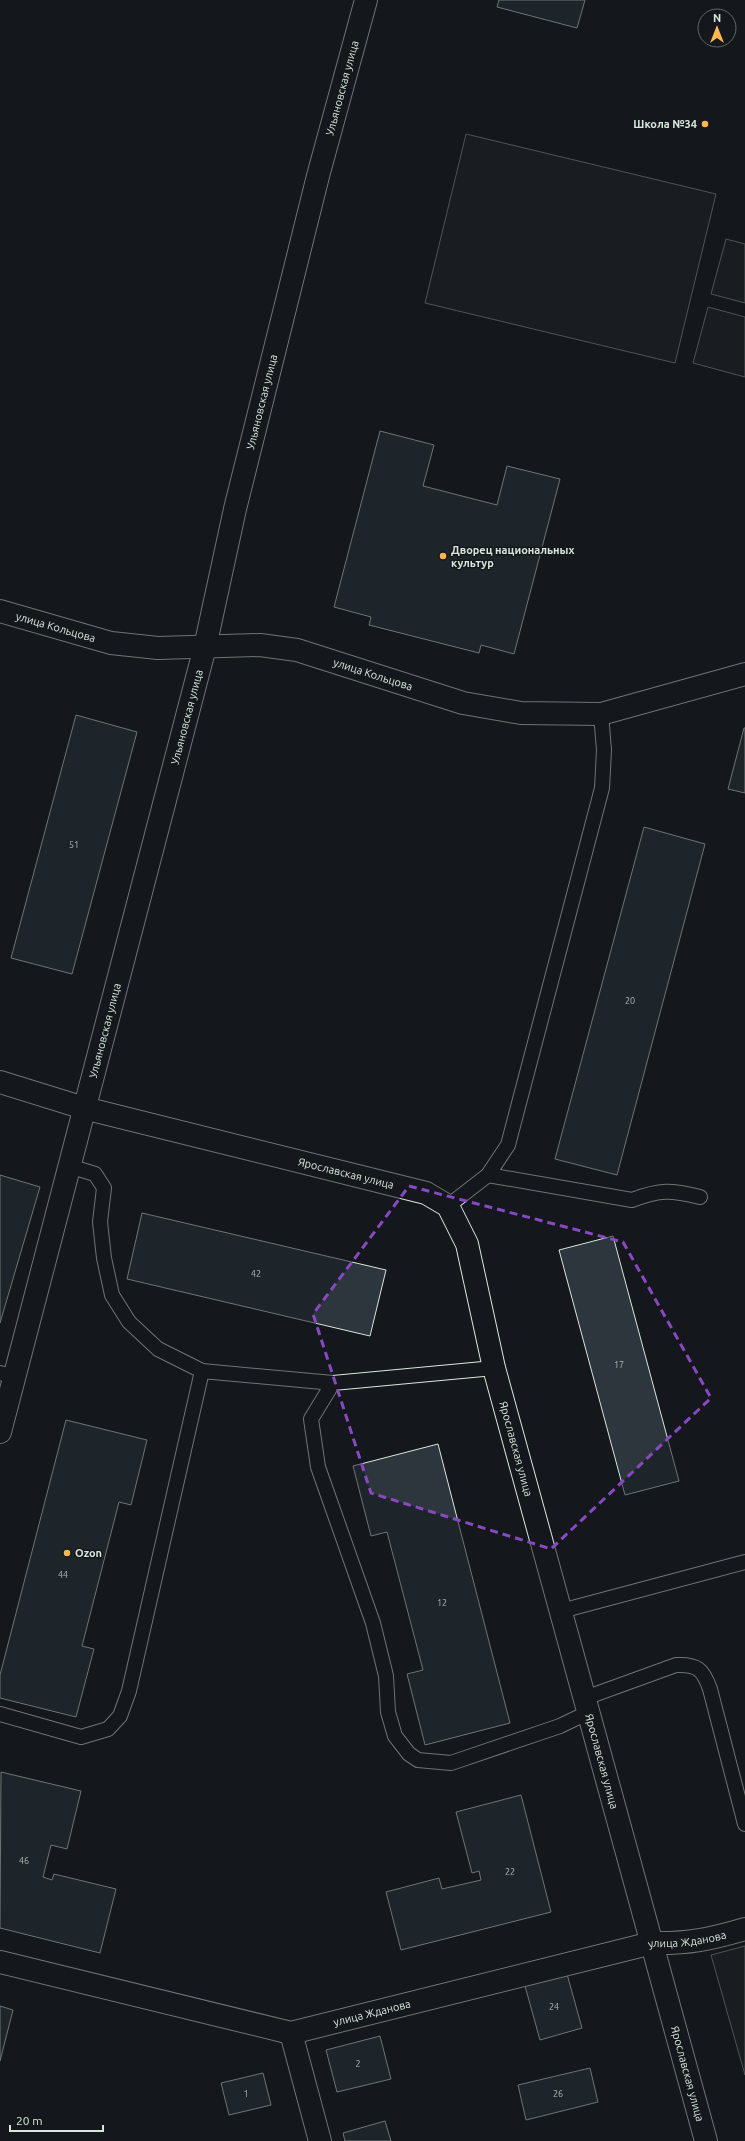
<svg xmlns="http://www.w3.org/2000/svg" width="745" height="2141" font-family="Ubuntu,sans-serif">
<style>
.green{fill:#202428;stroke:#939e99}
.building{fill:#2c363c;stroke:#d8e6dc}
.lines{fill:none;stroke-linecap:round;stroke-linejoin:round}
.service-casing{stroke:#d8e6dc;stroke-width:16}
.minor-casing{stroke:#d8e6dc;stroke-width:24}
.tertiary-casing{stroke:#d8e6dc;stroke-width:24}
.secondary-casing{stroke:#d8e6dc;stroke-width:24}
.service{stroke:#14181c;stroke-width:14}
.minor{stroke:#14181c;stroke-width:22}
.tertiary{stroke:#14181c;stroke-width:22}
.secondary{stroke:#14181c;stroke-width:22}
.marked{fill:none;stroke:#8948c3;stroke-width:3;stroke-dasharray:8 5;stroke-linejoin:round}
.poi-dot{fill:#ffb74d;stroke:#14181c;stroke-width:1.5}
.labels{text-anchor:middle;stroke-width:3;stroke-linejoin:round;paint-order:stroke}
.number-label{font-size:9px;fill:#adbab4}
.street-label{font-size:11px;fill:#d8e6dc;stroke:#14181c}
.poi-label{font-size:11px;font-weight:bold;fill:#d8e6dc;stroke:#14181c;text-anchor:start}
</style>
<rect width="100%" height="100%" fill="#14181c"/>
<path class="green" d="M466 134 716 194 675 363 425 303Z
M726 239 745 244V303L711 294Z
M708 307 745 317V377L693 363Z
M745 1946V2075L711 1955Z"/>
<path class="building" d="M499 0H585L577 28 497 7Z
M380 431 434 445 423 486 497 505 507 466 560 479 514 654 481 645 479 653 369 625 371 617 334 607Z
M76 715 137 732 72 974 11 958Z
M744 728H745V793L728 789Z
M644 827 705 844 617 1175 555 1159Z
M0 1175 40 1187 0 1323Z
M142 1213 386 1270 370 1336 127 1279Z
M613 1236 679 1481 625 1495 559 1250Z
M66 1420 147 1440 131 1505 119 1502 82 1646 94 1649 76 1717 0 1698V1675Z
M438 1444 510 1723 425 1745 407 1674 423 1670 387 1532 371 1536 353 1466Z
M1 1772 81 1791 67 1849 51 1845 43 1877 52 1880 54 1874 116 1889 100 1953 0 1928Z
M521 1795 551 1912 401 1950 386 1892 439 1878 442 1889 481 1880 479 1871 472 1873 456 1812Z
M567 1974 582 2028 540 2040 525 1986Z
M0 2006 13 2010 0 2061Z
M380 2036 391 2079 337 2092 326 2050Z
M590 2068 598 2102 526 2120 518 2085Z
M263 2073 271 2105 229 2115 221 2083Z
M385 2121 391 2141H345L343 2133Z"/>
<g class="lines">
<g class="service-casing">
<path id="service" d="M69 1166 95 1174 104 1188 100 1222 104 1258 112 1295 129 1322 158 1349 202 1371 333 1383 494 1368
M488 1175 632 1200C661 1189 671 1190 700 1197
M448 1206 488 1175 508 1145 602 788 604 750 601 714
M0 1373 15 1377
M333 1383 311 1419 318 1467 373 1623 386 1676 388 1712 395 1736 409 1754 418 1760 451 1763 560 1726 589 1712
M561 1611 745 1562
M585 1698 676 1665C697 1664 703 1669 710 1689L745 1824
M0 1714 81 1737 108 1729 120 1716 129 1691 202 1371"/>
</g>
<g class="minor-casing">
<g id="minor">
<path id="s1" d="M0 611 111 643 158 648 260 645 297 650 463 703 521 713 601 714 745 674"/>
<path id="s2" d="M0 1082 84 1108 426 1193 448 1206 467 1244 494 1368 706 2141"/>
<path d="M291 2033 320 2141"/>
</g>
</g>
<g class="tertiary-casing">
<g id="tertiary">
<path id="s3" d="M0 1962 291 2033 652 1943C688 1944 711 1939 745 1929"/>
</g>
</g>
<g class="secondary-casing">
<g id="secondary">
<path id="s4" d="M0 1432 205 647 235 509 318 176 366 0"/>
</g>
</g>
<use href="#service" class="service"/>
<use href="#minor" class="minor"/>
<use href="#tertiary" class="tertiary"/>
<use href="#secondary" class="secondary"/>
</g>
<path d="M0 0H745V2141H0ZM409 1186 623 1242 711 1398 551 1549 371 1493 313 1314Z" fill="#14181c" fill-opacity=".55" fill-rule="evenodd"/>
<path class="marked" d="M409 1186 623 1242 711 1398 551 1549 371 1493 313 1314Z"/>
<g class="poi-dot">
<circle cx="705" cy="124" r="4"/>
<circle cx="443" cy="556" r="4"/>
<circle cx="67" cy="1553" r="4"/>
</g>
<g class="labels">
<g class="number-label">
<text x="74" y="848">51</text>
<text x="630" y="1004">20</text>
<text x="256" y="1277">42</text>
<text x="619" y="1368">17</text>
<text x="63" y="1578">44</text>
<text x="442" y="1606">12</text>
<text x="24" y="1864">46</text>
<text x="510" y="1875">22</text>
<text x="554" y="2010">24</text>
<text x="358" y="2067">2</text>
<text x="246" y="2097">1</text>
<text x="558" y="2097">26</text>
</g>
<g class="street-label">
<text dy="4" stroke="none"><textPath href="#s4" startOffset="1387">Ульяновская улица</textPath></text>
<text dy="4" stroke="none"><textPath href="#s4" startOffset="1063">Ульяновская улица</textPath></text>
<text dy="4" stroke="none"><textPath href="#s1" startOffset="58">улица Кольцова</textPath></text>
<text dy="4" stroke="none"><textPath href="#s1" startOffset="382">улица Кольцова</textPath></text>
<text dy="4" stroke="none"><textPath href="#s4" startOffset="739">Ульяновская улица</textPath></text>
<text dy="4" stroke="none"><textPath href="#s4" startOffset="415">Ульяновская улица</textPath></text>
<text dy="4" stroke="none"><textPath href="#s2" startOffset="358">Ярославская улица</textPath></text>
<text dy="4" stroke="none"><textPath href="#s2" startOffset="719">Ярославская улица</textPath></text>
<text dy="4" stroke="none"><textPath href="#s2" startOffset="1043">Ярославская улица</textPath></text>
<text dy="4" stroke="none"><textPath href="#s3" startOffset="707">улица Жданова</textPath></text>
<text dy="4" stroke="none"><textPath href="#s3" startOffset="383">улица Жданова</textPath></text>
<text dy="4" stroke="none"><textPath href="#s2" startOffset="1367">Ярославская улица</textPath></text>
</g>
<g class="poi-label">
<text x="697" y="128" text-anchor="end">Школа №34</text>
<text x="451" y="554">Дворец национальных<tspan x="451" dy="13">культур</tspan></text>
<text x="75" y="1557">Ozon</text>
</g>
</g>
<g transform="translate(717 28)"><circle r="19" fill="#14181c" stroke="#626a69"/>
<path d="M0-3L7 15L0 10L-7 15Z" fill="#ffb74d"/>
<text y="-6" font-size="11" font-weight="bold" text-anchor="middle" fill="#d8e6dc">N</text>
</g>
<path d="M10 2125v6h93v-6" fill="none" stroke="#d8e6dc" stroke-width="2"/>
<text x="16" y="2125" font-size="12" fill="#d8e6dc" stroke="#14181c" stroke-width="3" paint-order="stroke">20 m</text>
</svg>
